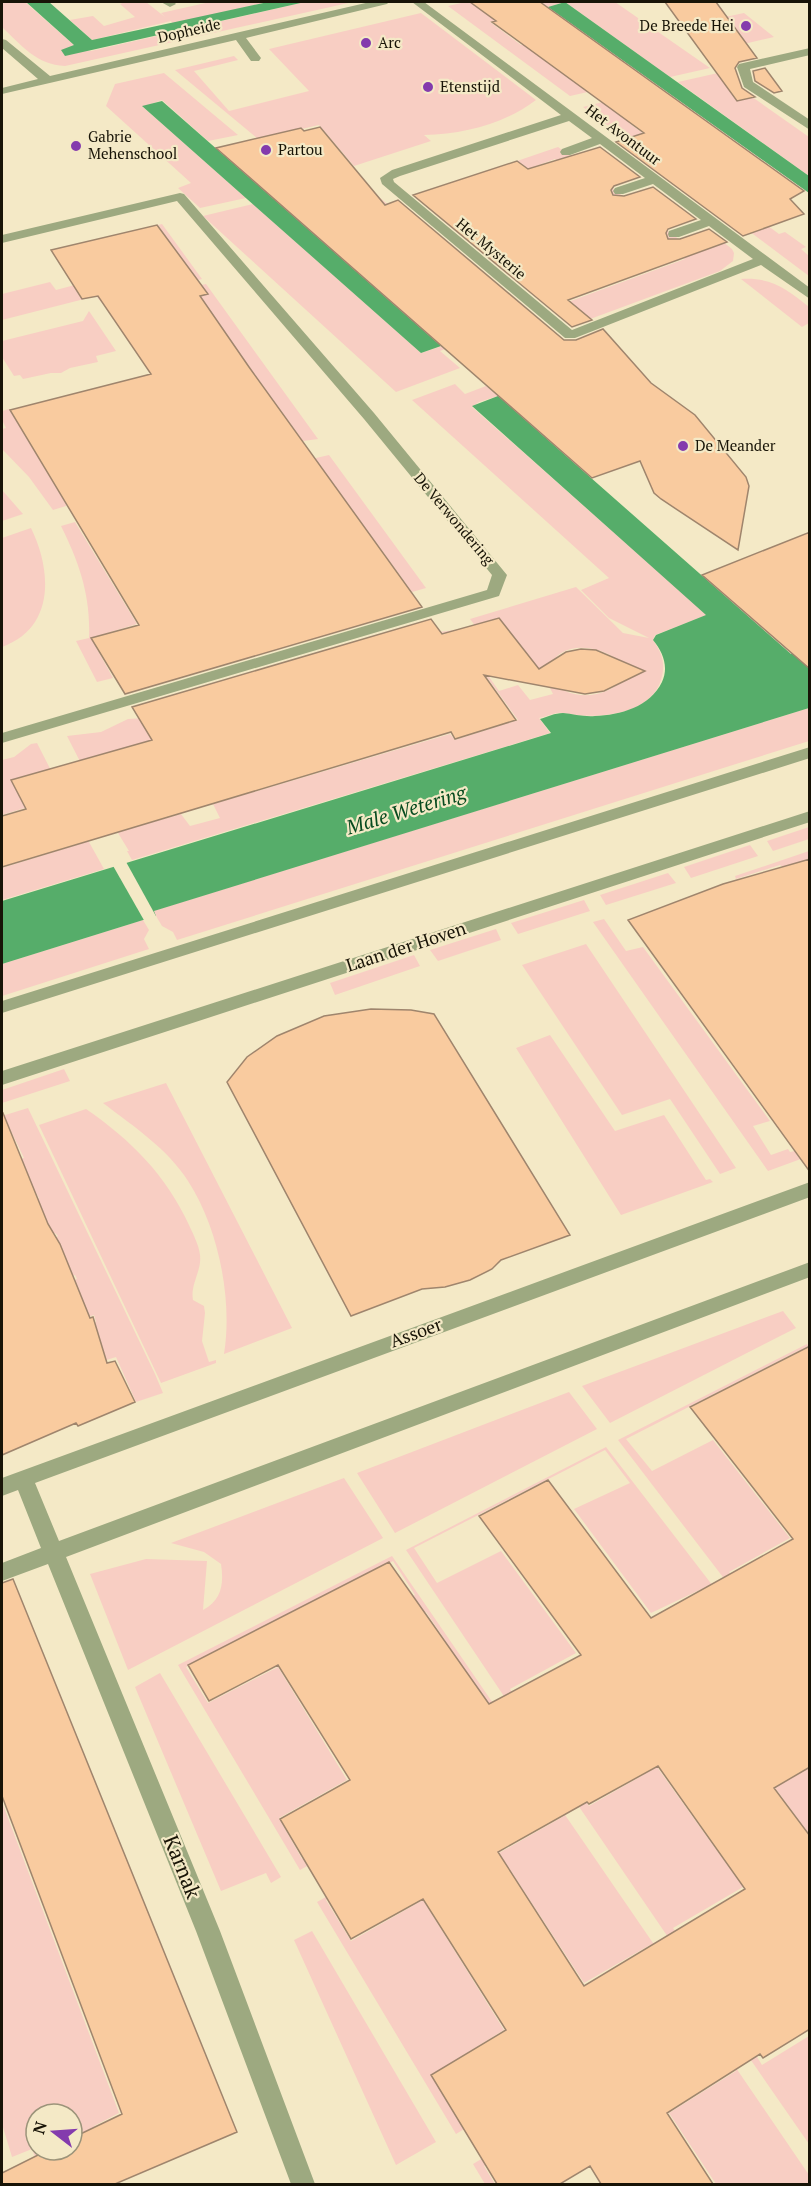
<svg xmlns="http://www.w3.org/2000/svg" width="811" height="2186" font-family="'PT Serif',serif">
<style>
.green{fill:#f8cec3;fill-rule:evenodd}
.water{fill:#56ad6a}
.pier{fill:#f4e9c6}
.building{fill:#f9cb9f;stroke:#9f856d;stroke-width:1.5;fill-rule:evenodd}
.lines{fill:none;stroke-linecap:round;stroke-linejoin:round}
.minor{fill:#9da980;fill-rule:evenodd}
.poi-dot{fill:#843bad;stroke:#f4e9c6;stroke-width:2}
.labels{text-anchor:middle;stroke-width:4.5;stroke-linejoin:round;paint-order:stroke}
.far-poi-label{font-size:15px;fill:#181407;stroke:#f4e9c6;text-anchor:start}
.far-street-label{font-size:15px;fill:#181407;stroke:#f4e9c6}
.street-label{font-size:18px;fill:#181407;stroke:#f4e9c6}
.water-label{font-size:20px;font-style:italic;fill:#074b1f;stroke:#f4e9c6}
.near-street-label{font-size:21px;fill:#181407;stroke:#f4e9c6}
</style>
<rect width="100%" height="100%" fill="#f4e9c6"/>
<path class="green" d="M2 2H25L74 45 72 48 91 51 305 2H353L65 66C37 65 21 45 2 27Z
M125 2H146L165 17 161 13 210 2H268L173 24 171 21 92 40 70 20 93 16 104 26 135 17 120 4Z
M466 2H515L505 5 515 14 490 22 521 45 576 28 558 70 568 78 574 77 592 91 570 96 448 6Z
M541 2H615L710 68 670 77 565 2 548 7Z
M421 13 536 100C504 124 465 134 424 135L431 141 354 166 319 125 258 139 175 70 234 56 238 60 194 71 229 111 309 91 269 49Z
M744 13 774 37 718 50 683 26Z
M164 73 238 135 208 141 162 100 143 107 246 198 200 208 178 188 191 183 106 106 115 84Z
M718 73 809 137V176L678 82Z
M607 101 634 121 629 123 779 234 785 232 806 247 801 249 809 256V276L583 107Z
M558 147 573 158 600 149 637 177 611 187 625 198 653 188 693 218 665 229 680 240 708 230 732 249 734 253 733 261 720 271 574 325 417 194 459 180 468 189 442 198 444 201 441 211 459 213 463 216 577 177 574 174 577 164 559 162 555 159 528 169 517 161ZM569 199 581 208 607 199 611 202 629 204 626 214 629 217 514 258 510 255 491 253 495 242 492 239 517 230 506 220ZM623 240 635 250 661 240 665 243 684 246 681 256 685 259 568 302 564 299 545 296 548 285 545 282 571 273 560 263Z
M355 177 544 335 445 349 440 351 460 368 396 392 203 216 253 204 421 353 442 346Z
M162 224 202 279 103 304 96 296 2 320V294L50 282 56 290 180 257 158 225Z
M741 279C771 277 787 289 809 307V323L802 327Z
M206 284 318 439 303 441 191 287Z
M89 311 116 351 96 356 98 362 70 368 61 373H51L23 379 20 375 14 376 2 357V341L83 321Z
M455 384 465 394 486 386 498 396 479 402 472 407 707 615 655 635 653 640C662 653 666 664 661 680 651 713 605 718 576 715 570 715 564 712 557 713 551 714 545 717 539 718L550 733 132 860 127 851H129L118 833 121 831 181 814 190 826 220 818 213 804 450 734 455 740 518 720 483 672 93 787 67 736 101 732 128 719 145 718 438 632 456 630 499 691 518 685 530 700 553 694 550 688 556 685C573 700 604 698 620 682L616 659C596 644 557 641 549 670L505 665 470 619 576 587 623 633 649 638 609 618 581 590 609 578 412 400Z
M9 409 66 504V506L53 510 29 477 2 449V429L6 428 2 420V411Z
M329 455 426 588 412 592 316 460V458Z
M2 490 23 514 2 521Z
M75 522 137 624 91 638 113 678 97 682 76 641 89 638C91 596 79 562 61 526Z
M31 528C52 571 55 628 2 647V538Z
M809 708V741L177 940 173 932 162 926 153 911Z
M37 743 64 796 2 815V760L14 757 31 744Z
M809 827V839L773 851 767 841Z
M86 842H89L104 869 2 900V868Z
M750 845 758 856 691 878 684 867Z
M809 851V859L783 867 780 865 736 879 735 876Z
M668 873 676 883 606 905 600 895Z
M584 900 590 911 518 934 511 923Z
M604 919 626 951 643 947 770 1121 753 1126 771 1155 788 1149 790 1152 809 1148V1156L768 1171 593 922Z
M143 920 149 930 144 939 149 949 2 996V964Z
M496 929 501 940 438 961 430 950Z
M586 944 736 1168 720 1174 670 1099 622 1115 522 965Z
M414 955 420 966 335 995 330 983Z
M550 1035 615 1131 664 1115 706 1180 710 1179 713 1182 621 1215 516 1048Z
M64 1069 70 1081 2 1103V1090Z
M166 1083 292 1328 224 1354C233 1299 218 1227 188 1181 168 1149 133 1126 103 1103Z
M28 1108 155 1374 163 1393 136 1402 116 1357 94 1364 90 1324 96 1322 94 1315 72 1322 71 1281 77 1279 75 1275 53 1281 52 1241 58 1236 55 1233 34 1241 33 1201 39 1198 36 1193 16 1200 15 1161 24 1158 6 1121H4L2 1116Z
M86 1109C131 1140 166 1175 189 1225 193 1234 199 1245 200 1255 202 1271 190 1284 193 1300L204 1306 205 1313 202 1341 209 1362 216 1360V1363L161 1383 39 1125Z
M783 1311 796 1328 610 1423 582 1386Z
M807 1344 809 1347 808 1346 626 1439 652 1471 713 1440 790 1538 729 1572 758 1609 755 1619 618 1440Z
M569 1392 597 1429 395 1533 357 1473Z
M606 1447 743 1625 534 1741 406 1550ZM605 1450 630 1483 574 1509 651 1613 710 1585 737 1621 537 1729 510 1689 576 1653 501 1551 437 1583 414 1548Z
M344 1478 383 1538 128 1670 90 1574 146 1559 207 1561 203 1610C222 1600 224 1583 221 1564L204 1552 171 1543Z
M392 1556 523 1747 300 1870 178 1665ZM393 1561 415 1595 355 1627 426 1737 489 1704 515 1743 302 1859 279 1818 347 1780 278 1667 208 1703 186 1667ZM426 1612 445 1640 421 1653 402 1624Z
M762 1654 809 1715V1834L728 1724 789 1689 763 1656 564 1768 589 1806 657 1767 743 1887 673 1928 702 1972 809 1908V1919L700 1984 554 1770Z
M160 1673 281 1877 271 1883 266 1873 221 1891 135 1687Z
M539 1777 688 1994 456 2134 317 1902ZM539 1780 564 1816 499 1853 584 1983 650 1945 678 1987 457 2119 431 2075 504 2030 423 1900 351 1941 326 1900Z
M2 1802 119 2113 94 2126 114 2184H45L32 2149 12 2157 2 2124ZM36 2114H72V2150H36Z
M312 1931 436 2142 396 2165 294 1940Z
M731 2015 762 2065 809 2036V2144L721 2017Z
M706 2024 809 2175V2184H716L669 2113 736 2071 708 2030 484 2166 495 2184H485L473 2164Z"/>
<path class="water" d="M26 2H49L92 40 268 2H305L65 56 61 50 74 45Z
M565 2 809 176V193L548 7Z
M162 101 441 346 421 353 142 106Z
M498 396 791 654 809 648V708L154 911 156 916 2 964V901L551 733 540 719C547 717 555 713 563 713 573 714 584 717 595 716 620 715 650 707 662 682 669 667 663 652 653 640L656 635 706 615 472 406Z"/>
<path class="pier" d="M125 860 157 918 145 922 112 864Z"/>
<path class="building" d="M470 2H540L804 191 790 199 804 214 743 236 616 142 644 133 492 22 496 21Z
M665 2H716L757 58 739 62 735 68 742 88 755 97 737 101Z
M765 68 782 91 774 93 755 81 753 71Z
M320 127 385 205 398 200 564 340H576L603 329 651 383 695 415 746 477 749 486 738 550 661 499 654 493 640 461 592 478 216 148 301 128 304 131Z
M600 147 640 177 614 186 611 190 613 195 624 196 653 187 696 219 668 229 666 233 668 239H680L709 229 727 242 568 300 592 320 572 327 413 195 517 161 528 169Z
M157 225 208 294 200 296 249 367 422 607 125 694 91 638 139 625 10 410 151 374 98 296 82 299 51 250Z
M810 532V669L702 575Z
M499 618 539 669 566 652 581 649 596 650 645 671 604 691 585 694 484 675 516 720 455 739 451 732 2 867V816L26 809 11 780 152 740 132 707 431 619 442 634Z
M810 859V1172L628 920 723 884Z
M371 1009 411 1010 434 1014 570 1235 501 1260 492 1269 470 1280 445 1287 422 1289 351 1316 227 1082 247 1057 277 1036 324 1016Z
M3 1113 48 1224 60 1244 90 1318 93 1317 107 1363 115 1361 135 1402 78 1426 76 1423 2 1455V1114Z
M810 1346V1767L774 1788 810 1836V2029L763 2058 760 2054 667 2113 713 2184H601L590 2166 560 2184H497L431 2075 506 2030 423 1899 351 1939 280 1819 350 1780 278 1665 209 1701 188 1665 389 1562 489 1704 581 1655 479 1516 548 1480 651 1618 793 1539 690 1407ZM658 1766 745 1889 584 1986 498 1852 587 1802 589 1804Z
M13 1579 237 2132 115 2184H2V2173L48 2150H72V2138L122 2114 2 1796V1583Z"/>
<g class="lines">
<path class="minor" d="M161 2H174L176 4 170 7Z
M370 2H389L387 4 246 38 261 58 259 61H251L236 40 2 94V88L38 79 2 48V39L6 40 50 76Z
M412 2H424L810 288V299L761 265 575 338H565L382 184 380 178 392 170 561 115ZM569 121 592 138 562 149 560 152 562 155H570L600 144 645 178 615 188 613 191 615 194H623L653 184 701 220 669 231 668 234 669 237H679L709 226 753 259 572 330 394 182 393 179 400 176Z
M810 48V55L750 69 753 82 810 120V130L744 87 737 67 739 64Z
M180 193 184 194 374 413 507 575 499 596 2 743V733L487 590 492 575 364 419 177 201 2 243V235Z
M810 747V758L2 1013V1001Z
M810 811V822L2 1085V1071Z
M810 1182V1197L35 1483 59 1541 810 1262V1277L66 1557 220 1931 315 2184H291L196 1931 48 1564 2 1581V1563L41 1548 18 1490 2 1496V1478Z"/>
</g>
<g class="poi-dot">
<circle cx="746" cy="26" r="6"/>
<circle cx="366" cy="43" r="6"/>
<circle cx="428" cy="87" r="6"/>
<circle cx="76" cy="146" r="6"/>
<circle cx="266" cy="150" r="6"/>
<circle cx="683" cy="446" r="6"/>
</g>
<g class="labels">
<g class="far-poi-label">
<text x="734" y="31" text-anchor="end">De Breede Hei</text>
<text x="378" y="48">Arc</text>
<text x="440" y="92">Etenstijd</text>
<text x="88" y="142">Gabrie<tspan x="88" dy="17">Mehenschool</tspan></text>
<text x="278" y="155">Partou</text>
<text x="695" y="451">De Meander</text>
</g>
<g class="far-street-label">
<text transform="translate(189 31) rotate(-13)" y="5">Dopheide</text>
<text transform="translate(623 135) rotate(37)" y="5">Het Avontuur</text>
<text transform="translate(491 249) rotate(40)" y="5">Het Mysterie</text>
<text transform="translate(454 519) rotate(50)" y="5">De Verwondering</text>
</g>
<g class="street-label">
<text transform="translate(406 947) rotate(-18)" y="6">Laan der Hoven</text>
<text transform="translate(416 1333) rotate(-20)" y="6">Assoer</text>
</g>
<g class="water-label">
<text transform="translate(406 810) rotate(-17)" y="7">Male Wetering</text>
</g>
<g class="near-street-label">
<text transform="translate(182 1867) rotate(68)" y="7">Karnak</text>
</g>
</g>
<rect width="811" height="2186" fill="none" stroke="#181407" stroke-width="6"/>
<g transform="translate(54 2132) rotate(287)"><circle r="28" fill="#f4e9c6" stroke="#9c947a" stroke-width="1.5"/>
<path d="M0-4.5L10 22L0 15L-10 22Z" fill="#843bad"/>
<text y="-9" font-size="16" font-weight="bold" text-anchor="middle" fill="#181407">N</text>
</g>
</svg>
